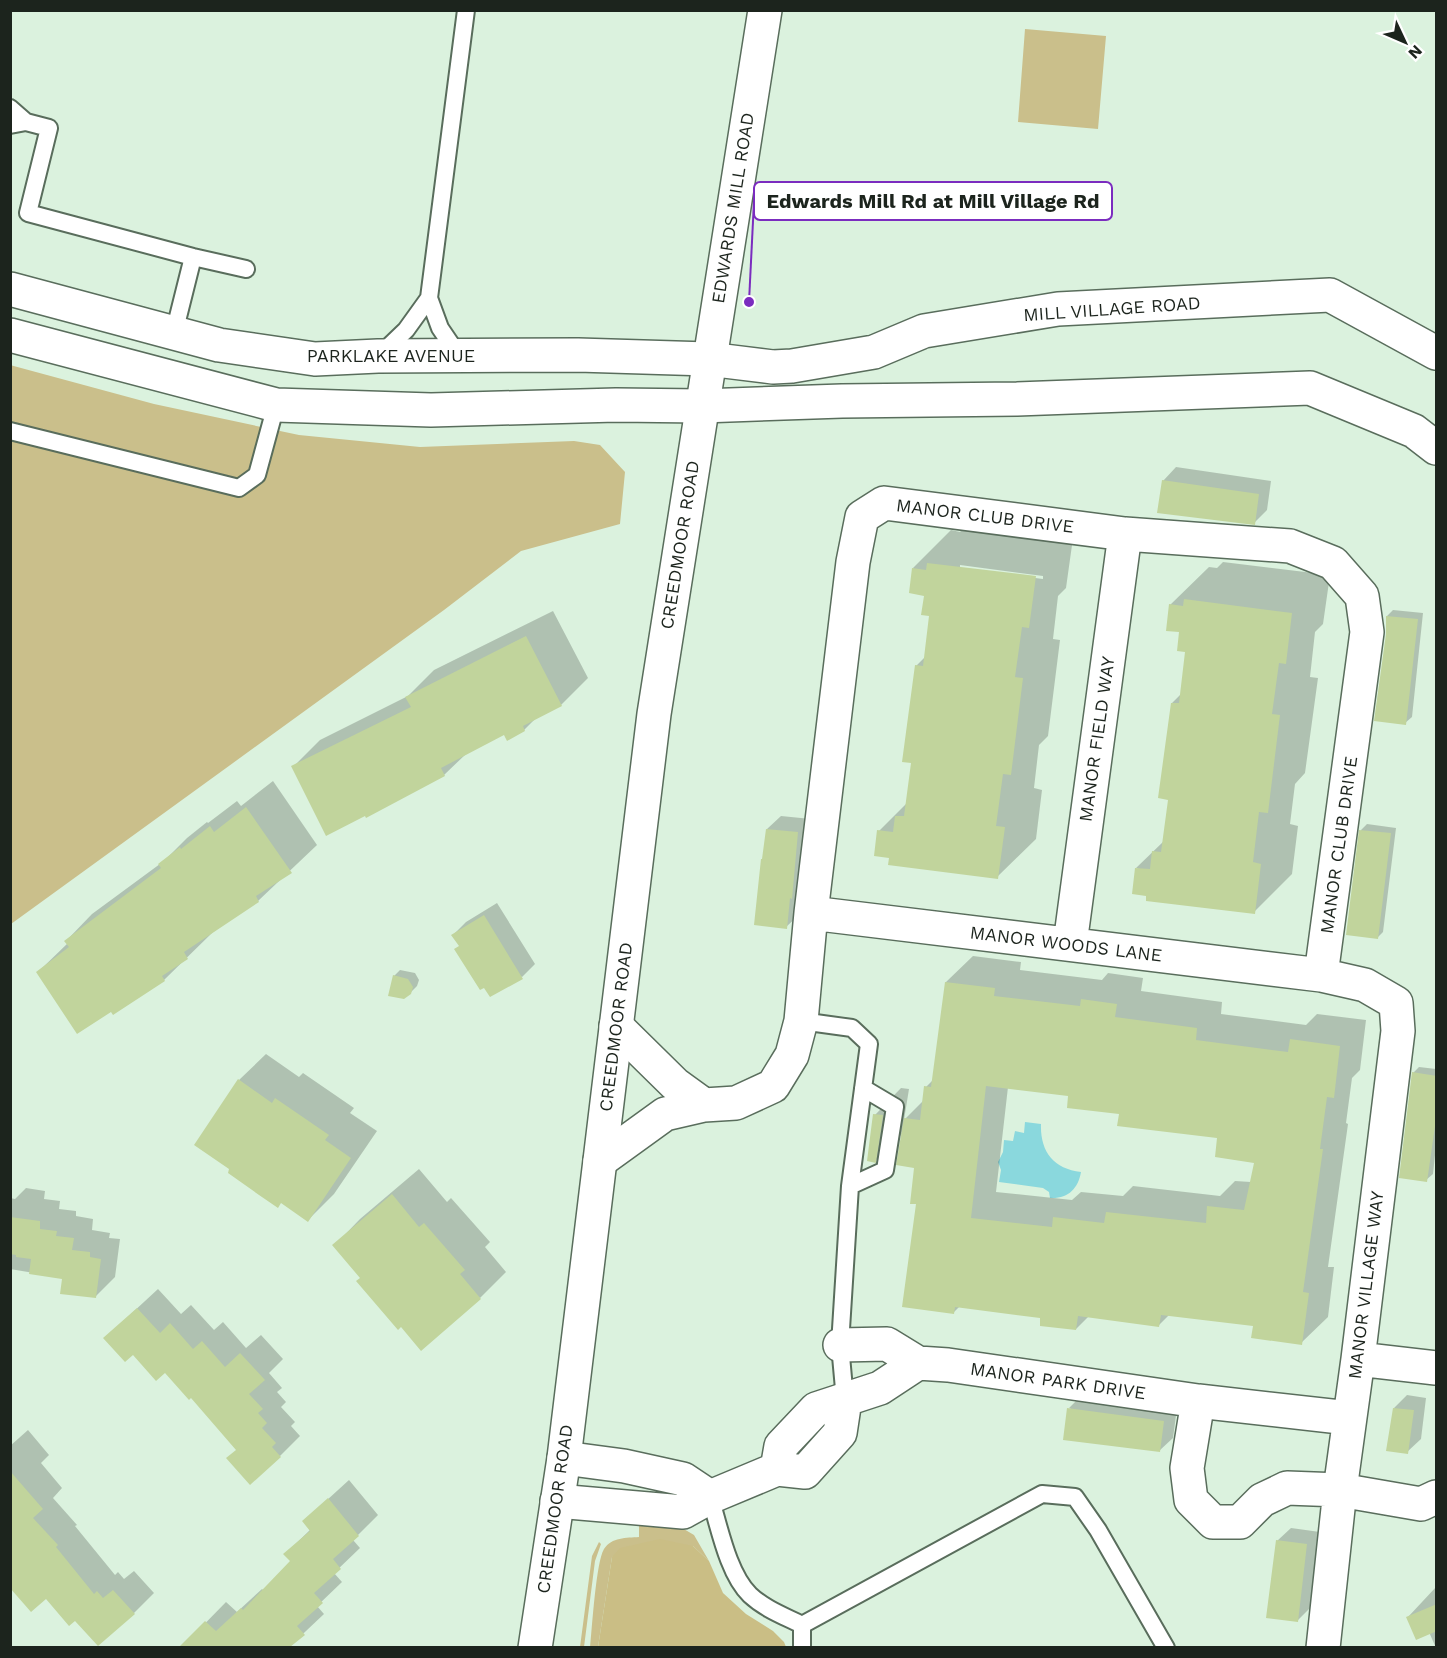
<svg xmlns="http://www.w3.org/2000/svg" width="1447" height="1658" font-family="'Work Sans',sans-serif">
<style>
.green{fill:#cabf8b}
.forest{fill:#cabe85}
.water{fill:#8ad8dd}
.shadow{fill:#0003;fill-rule:evenodd}
.building{fill:#c1d49c;fill-rule:evenodd}
.lines{fill:none;stroke-linecap:round;stroke-linejoin:round}
.service-casing{stroke:#596d5c;stroke-width:20}
.minor-casing{stroke:#596d5c;stroke-width:36}
.primary-casing{stroke:#596d5c;stroke-width:36}
.service{stroke:#fff;stroke-width:16}
.minor{stroke:#fff;stroke-width:33}
.primary{stroke:#fff;stroke-width:33}
.labels{text-anchor:middle;stroke-width:4.5;stroke-linejoin:round;paint-order:stroke}
.street-label{font-size:18px;fill:#1c241d;stroke:#fff}
.leader{fill:none;stroke:#7b2cbf;stroke-width:2}
.callout-dot{fill:#7b2cbf;stroke:#fff;stroke-width:2}
.callout{fill:#fff;stroke:#7b2cbf;stroke-width:2}
.callout-label{font-size:20px;text-anchor:middle;font-weight:bold;fill:#1c241d}
</style>
<rect width="100%" height="100%" fill="#dbf2de"/>
<path class="green" d="M1025 29 1106 36 1098 129 1018 122Z
M10 365 154 404 299 435 420 447 574 441 600 445 625 472 620 524 521 551 444 610 11 924Z
M677 1525 694 1535 709 1561 693 1546 612 1557 598 1647 590 1648C592 1629 596 1562 604 1549 612 1537 626 1538 639 1537V1526Z
M599 1542 601 1544 595 1561 584 1647H580L592 1556Z"/>
<path class="forest" d="M660 1539 693 1546 709 1561 723 1593 746 1614 773 1631 784 1642 786 1647H598L612 1557 620 1548Z"/>
<path class="water" d="M1025 1122 1041 1124C1040 1151 1053 1169 1081 1172 1078 1189 1068 1199 1050 1198L1049 1192 1043 1188 999 1182 1001 1170 998 1162 1003 1152 1004 1140 1013 1141 1015 1131 1024 1133Z"/>
<path class="shadow" d="M1176 467 1271 481 1267 510 1254 523 1163 481Z
M966 525 1073 538 1066 588 1058 596 1053 639 1060 640 1048 736 1039 745 1034 788 1042 790 1036 839 997 877 891 857 879 831 907 803 912 762 916 666 926 656 931 615 925 594 913 568 951 530 960 532ZM960 565 1043 576V579L960 568Z
M1223 562 1330 575 1323 624 1315 632 1310 677 1318 678 1305 773 1295 784 1290 824 1298 826 1292 874 1254 912 1136 868 1164 841 1170 798 1172 703 1181 694 1187 650 1170 605 1209 567 1217 568Z
M1393 610 1423 613 1412 717 1405 723 1387 616Z
M553 611 588 678 561 705 537 717 524 730 505 733 467 753 444 775 293 767 320 740 408 696 434 670Z
M273 781 317 845 258 901 213 932 164 980 38 972 68 943 66 941 92 914 164 861 187 838 207 822 208 823 237 801 241 806Z
M781 816 811 819 800 914 786 927 764 857 767 829Z
M1367 824 1396 828 1383 932 1377 938 1361 830Z
M497 903 535 964 522 977 460 945 453 935 466 922Z
M973 956 1021 962 1020 970 1102 980 1108 973 1143 978 1141 991 1222 1002 1221 1014 1306 1025 1317 1014 1366 1020 1360 1070 1352 1078 1346 1123 1348 1124 1328 1267H1334L1328 1317 1301 1343 1254 1325 1170 1314 1159 1325 1089 1316 1076 1329 1042 1317 960 1306 953 1313 918 1203 916 1166 903 1133 875 1161V1115L901 1088 909 1089 904 1120 924 1100 926 1087 934 1079 946 982ZM1008 1087 1070 1094 1120 1113 1219 1137 1256 1162 1251 1182 1235 1181 1220 1196 1133 1186 1123 1196 1081 1192 1072 1200 996 1192Z
M400 970 415 973 419 980 417 986 410 993 394 976Z
M266 1054 299 1077 303 1073 354 1108 350 1113 377 1131 334 1194 308 1220 239 1080Z
M1419 1067 1436 1069V1146L1433 1174 1426 1180 1413 1073Z
M419 1169 447 1202 451 1198 490 1242 485 1247 506 1272 480 1298 334 1246 360 1219Z
M26 1188 45 1191 44 1199 60 1201 59 1209 76 1211V1216L93 1219 92 1230 110 1233 109 1238 120 1239 115 1277 95 1297 64 1278 10 1269V1198L15 1199Z
M158 1289 181 1314 191 1305 214 1330 223 1322 246 1348 261 1335 283 1359 269 1373 282 1388 277 1392 286 1402 281 1407 295 1422 291 1426 300 1436 280 1456 237 1449 191 1396 165 1371 105 1338Z
M1082 1395 1177 1408 1173 1438 1159 1451 1069 1408Z
M1407 1395 1426 1398 1421 1439 1407 1452 1394 1408Z
M28 1430 49 1455 41 1463 62 1488 53 1498 77 1525 75 1526 115 1575 118 1572 124 1579 134 1571 154 1593 134 1613 75 1619 10 1571V1446Z
M349 1480 378 1515 353 1540 360 1548 334 1573 342 1582 317 1606 324 1614 288 1648H181L226 1602 237 1612 262 1589 264 1591 292 1561 285 1554 310 1530 304 1521Z
M1291 1528 1320 1532 1311 1607 1297 1621 1277 1541Z
M1436 1587V1648L1429 1632 1408 1617Z"/>
<path class="building" d="M1162 480 1259 494 1255 525 1157 513Z
M927 563 1036 576 1029 628 1022 627 1015 677 1023 678 1011 775 1003 774 996 826 1005 827 998 879 888 865 889 858 874 856 877 830 893 832 895 816H904L911 763 902 762 915 665 923 666 929 616 921 615 924 596 909 593 912 568 926 570Z
M1184 599 1292 613 1286 664 1279 663 1272 714 1280 715 1268 813 1259 812 1253 862 1261 864 1255 914 1146 901V896L1132 894 1135 868 1150 869 1152 851 1161 852 1168 800 1158 798 1171 703H1179L1185 652 1177 651 1179 632 1166 631 1169 604 1183 606Z
M1386 616 1418 619 1406 725 1374 721 1386 634Z
M526 636 562 706 523 726 525 731 507 741 504 735 441 768 445 776 366 818 365 816 326 836 291 766 411 707 405 697Z
M246 807 292 873 256 896 259 902 184 952 188 959 162 976 165 981 113 1015 111 1012 77 1034 36 972 69 947 64 941 161 868 158 864 180 847 181 849 210 826 214 832Z
M766 829 798 832 792 899 790 898 787 929 754 925 761 859H762Z
M1359 830 1391 833 1378 939 1346 935Z
M484 915 523 979 490 997 484 988 480 990 454 949 459 946 451 935Z
M393 975 408 979 413 987 411 994 404 999 388 996Z
M945 982 995 988 994 996 1080 1006 1081 999 1117 1004 1115 1017 1197 1028 1196 1040 1288 1052 1290 1039 1340 1046 1334 1098 1327 1097 1320 1149H1323L1303 1292 1309 1293 1302 1345 1251 1338 1253 1326 1161 1315 1159 1327 1078 1316 1076 1330 1040 1326V1318L955 1307 954 1314 902 1307 916 1204H910L914 1168 896 1165 904 1118 920 1120 924 1086 931 1087ZM986 1086 1068 1096 1067 1108 1119 1114 1117 1126 1217 1138 1215 1157 1254 1163 1244 1210 1207 1206 1206 1223 1106 1212 1104 1223 1053 1217 1052 1227 971 1218Z
M1412 1072 1437 1076V1112L1427 1182 1399 1178Z
M238 1079 272 1103 275 1098 329 1135 325 1140 351 1158 308 1222 281 1203 278 1208 259 1195 228 1173 229 1169 194 1145Z
M873 1114 883 1115 876 1163 867 1161Z
M392 1194 419 1227 424 1223 465 1270 460 1274 481 1299 421 1351 401 1327 398 1330 356 1281 360 1278 332 1245Z
M10 1217 40 1221V1229L57 1231 56 1236 74 1238 72 1250 90 1252V1257L101 1259 96 1298 60 1294 62 1279 29 1274 31 1259 16 1257V1255L10 1254Z
M137 1308 160 1333 170 1323 193 1349 202 1341 225 1367 240 1353 265 1380 249 1394 263 1409 258 1413 267 1423 262 1428 276 1443 272 1447 281 1457 250 1485 226 1458 236 1450 191 1398 189 1400 165 1373 156 1381 133 1355 125 1362 103 1338Z
M1067 1408 1164 1421 1160 1452 1063 1440Z
M1393 1408 1414 1410 1408 1454 1386 1451Z
M10 1471 43 1509 33 1518 58 1545 56 1547 94 1594 97 1591 103 1598 113 1590 135 1614 98 1646 75 1621 69 1626 46 1599 31 1612 10 1588Z
M328 1498 359 1536 333 1559 341 1569 314 1593 323 1603 297 1626 305 1635 290 1647H179L205 1621 216 1631 241 1608 243 1610 290 1561 283 1554 310 1531 302 1521Z
M1276 1540 1307 1544 1298 1622 1266 1618Z
M1437 1604V1631L1416 1640 1406 1617Z"/>
<g class="lines">
<g class="service-casing">
<path id="service" d="M10 108 26 122
M10 125 26 122 49 128 28 213 193 257 246 269
M174 333 193 257
M381 354 406 330 429 298
M459 356 440 328 429 298 466 10
M10 431 239 488 257 475 276 405
M801 1021 852 1028 869 1044 850 1186 840 1345 845 1400
M850 1186 885 1170 895 1107 863 1088
M710 1497C719 1526 728 1574 750 1595 765 1609 784 1616 802 1625
M802 1648V1625L1042 1494 1075 1497 1098 1530 1166 1648"/>
</g>
<g class="minor-casing">
<path id="minor" d="M10 289 219 345 315 359 378 356 578 355 708 359 773 367 792 366 874 352 924 331 1058 309 1330 295 1436 353
M10 335 276 405 431 410 616 405 702 406 842 401 1017 399 1310 388 1414 431 1436 448
M811 913 1321 975 1365 985 1396 1003 1398 1031 1358 1359 1340 1490 1323 1648
M1070 944 1125 534
M616 1026 675 1084 704 1105
M600 1161 665 1114 704 1105 736 1103 773 1086 792 1055 801 1021 811 913 853 562 862 517 884 503 1125 534 1290 546 1333 563 1362 596 1367 632 1321 975
M840 1345 887 1344 918 1363 948 1365 1198 1401 1349 1418
M1358 1359 1436 1368
M1198 1401 1187 1468 1191 1500 1213 1522H1240L1262 1500 1287 1488 1340 1490 1421 1504 1436 1497
M564 1458 624 1466 683 1479 710 1497
M777 1469 781 1446 816 1409 880 1388 918 1363
M557 1501 683 1512 710 1497 777 1469 805 1472 840 1433 845 1400"/>
</g>
<g class="primary-casing">
<path id="primary" d="M535 1648 564 1458 654 714 765 10"/>
</g>
<use href="#service" class="service"/>
<use href="#minor" class="minor"/>
<use href="#primary" class="primary"/>
</g>
<g class="labels">
<g class="street-label">
<text transform="translate(733 208) rotate(-81)" y="6">EDWARDS MILL ROAD</text>
<text transform="translate(1112 309) rotate(-4)" y="6">MILL VILLAGE ROAD</text>
<text x="391" y="362">PARKLAKE AVENUE</text>
<text transform="translate(985 516) rotate(7)" y="6">MANOR CLUB DRIVE</text>
<text transform="translate(680 545) rotate(-81)" y="6">CREEDMOOR ROAD</text>
<text transform="translate(1097 739) rotate(-82)" y="6">MANOR FIELD WAY</text>
<text transform="translate(1339 845) rotate(-82)" y="6">MANOR CLUB DRIVE</text>
<text transform="translate(1066 944) rotate(7)" y="6">MANOR WOODS LANE</text>
<text transform="translate(616 1027) rotate(-83)" y="6">CREEDMOOR ROAD</text>
<text transform="translate(1366 1285) rotate(-83)" y="6">MANOR VILLAGE WAY</text>
<text transform="translate(1058 1381) rotate(8)" y="6">MANOR PARK DRIVE</text>
<text transform="translate(555 1509) rotate(-82)" y="6">CREEDMOOR ROAD</text>
</g>
</g>
<path class="leader" d="M749 302L754 201"/>
<circle class="callout-dot" cx="749" cy="302" r="6"/>
<rect class="callout" x="754" y="182" width="358" height="38" rx="6"/>
<g class="callout-label">
<text x="933" y="208">Edwards Mill Rd at Mill Village Rd</text>
</g>
<rect width="1447" height="1658" fill="none" stroke="#1c241d" stroke-width="24"/>
<g transform="translate(1405 42) rotate(134)" stroke="#ffffff" stroke-width="4.5" paint-order="stroke">
<path d="M0-4.5L10 22L0 15L-10 22Z" fill="#1c241d"/>
<text y="-9" font-size="16" font-weight="bold" text-anchor="middle" fill="#1c241d">N</text>
</g>
</svg>
